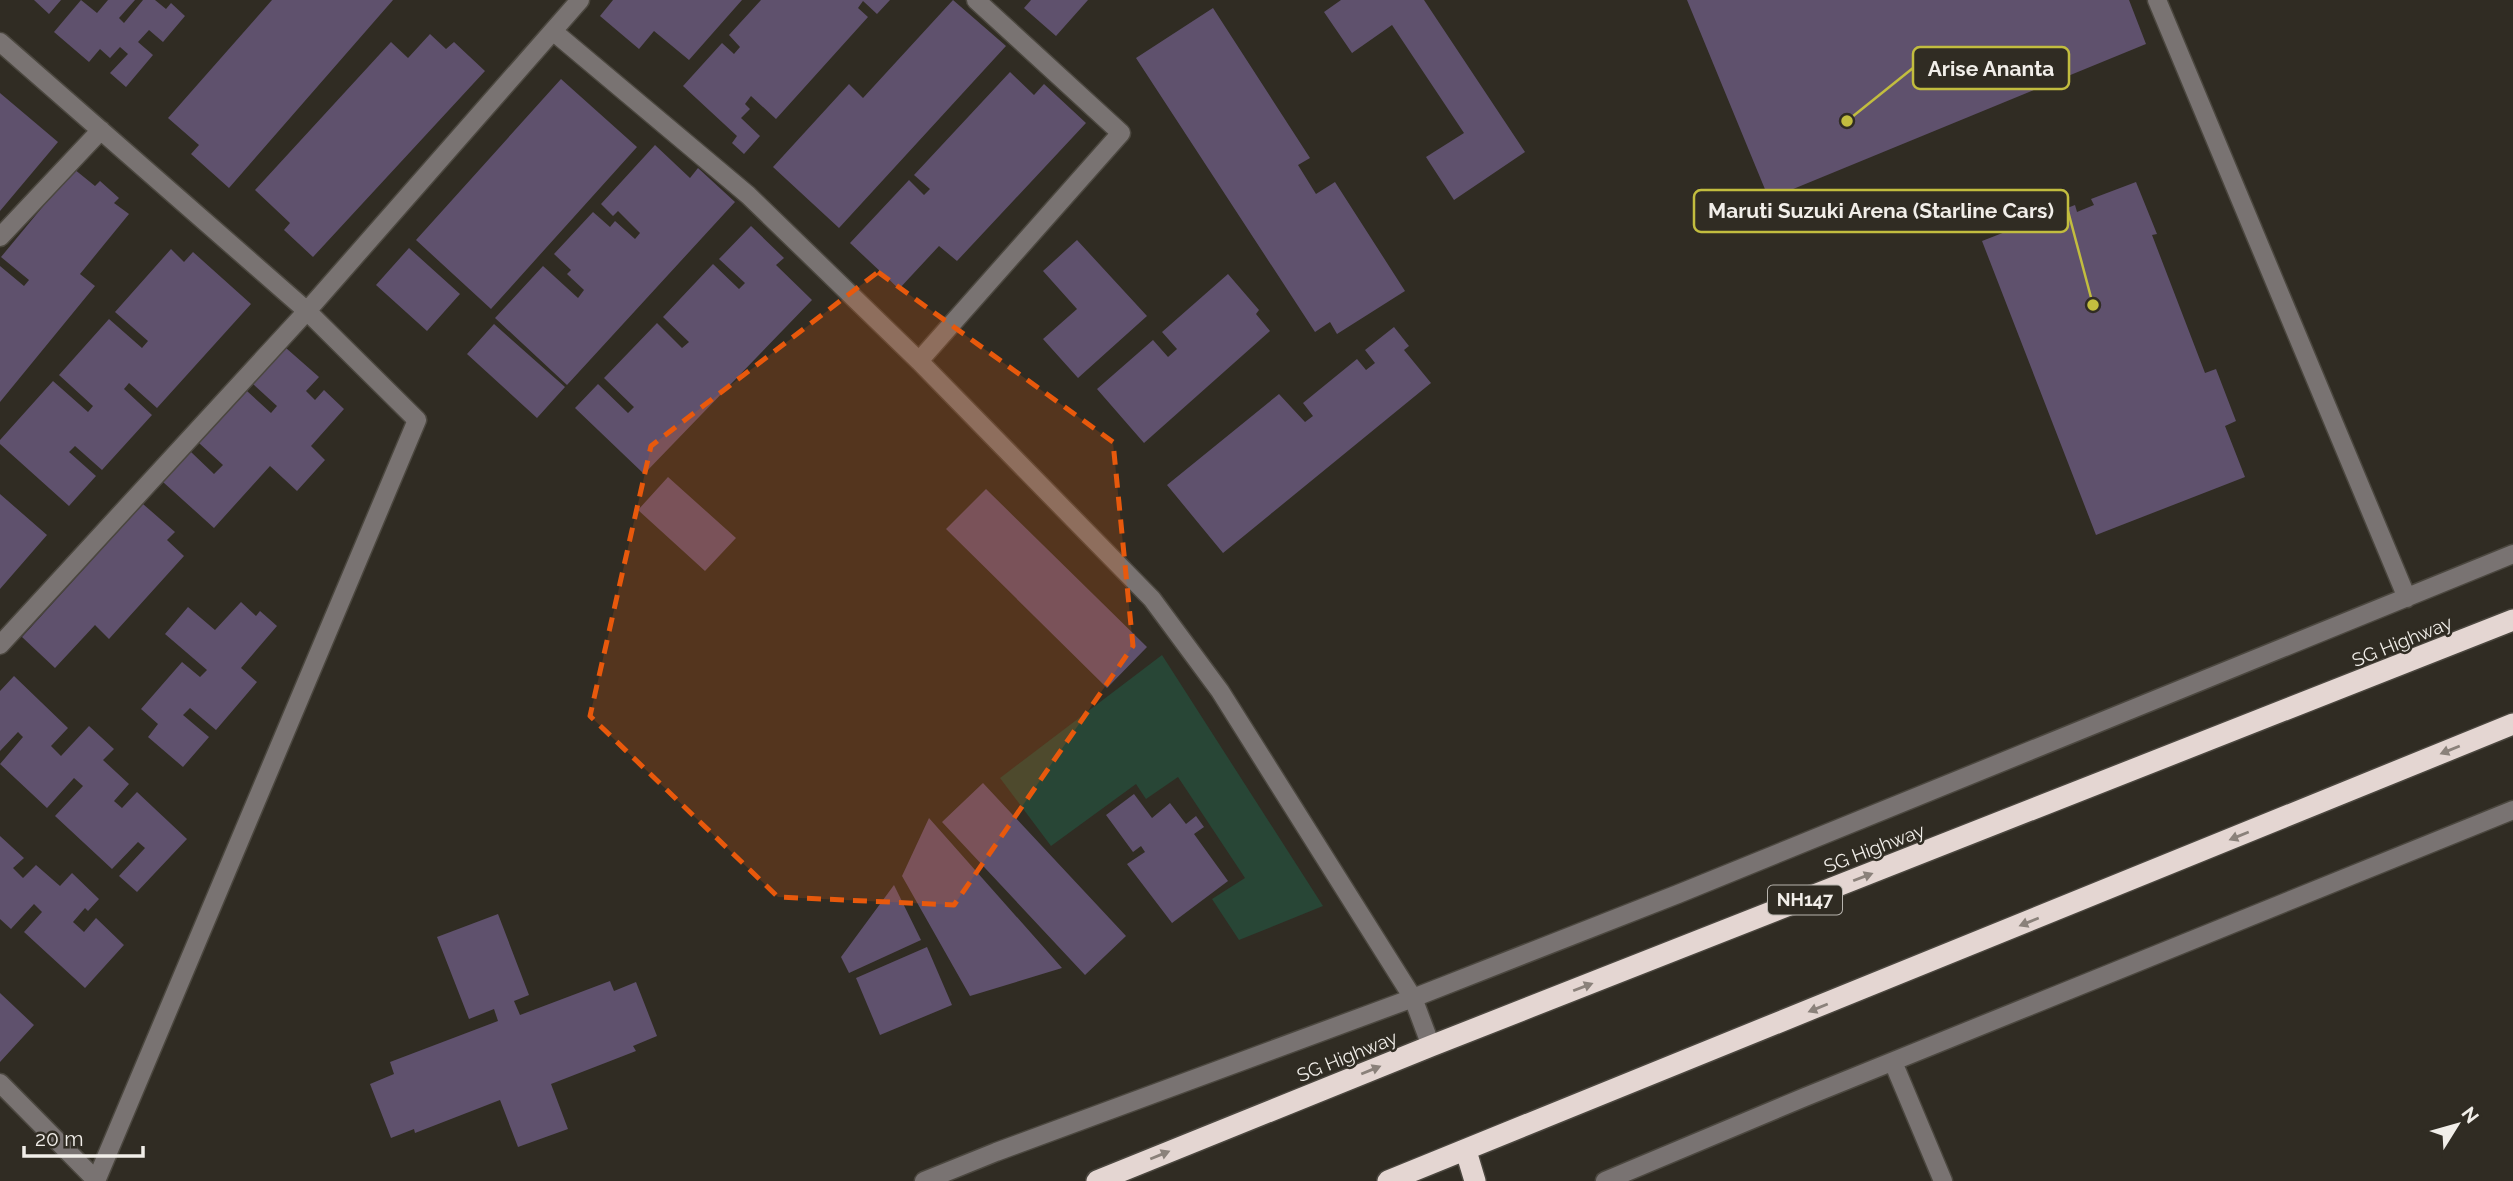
<svg xmlns="http://www.w3.org/2000/svg" width="2513" height="1181" font-family="Raleway,sans-serif">
<style>
.green{fill:#284636}
.building{fill:#5f516d}
.lines{fill:none;stroke-linecap:round;stroke-linejoin:round}
.minor-casing{stroke:#4b473f;stroke-width:21}
.highway-casing{stroke:#4b473f;stroke-width:24}
.minor{stroke:#797372;stroke-width:18}
.highway{stroke:#e4d6d2;stroke-width:21}
.oneway{fill:#8a817a}
.marked{fill:#e8590c;fill-opacity:0.2;stroke:#e8590c;stroke-width:5;stroke-dasharray:14 9;stroke-linejoin:round}
.labels{text-anchor:middle;stroke-width:5;stroke-linejoin:round;paint-order:stroke}
.shield{fill:#302c23;stroke:#b7b4ae;stroke-width:2}
.shield-label{font-size:18px;font-weight:bold;fill:#f1eee9}
.street-label{font-size:19px;fill:#f1eee9;stroke:#302c23}
.leader{fill:none;stroke:#c2bd3f;stroke-width:2.5}
.callout-dot{fill:#c2bd3f;stroke:#302c23;stroke-width:2.5}
.callout{fill:#302c23;stroke:#c2bd3f;stroke-width:2.5}
.callout-label{font-size:21px;text-anchor:middle;font-weight:bold;fill:#f1eee9}
</style>
<rect width="100%" height="100%" fill="#302c23"/>
<path class="green" d="M1162 655 1323 906 1239 940 1212 899 1245 878 1178 777 1146 799 1136 784 1051 846 1000 778Z"/>
<path class="building" d="M34 0H61L49 14Z
M81 0 97 13 108 0H135L119 18 124 23 143 0H155L166 9 171 3 185 16 163 42 149 30 138 42 153 55 126 87 110 73 128 54 120 47 110 58 100 49 89 62 54 32Z
M272 0H393L229 188 191 154 199 145 168 118Z
M613 0H742L689 60 654 31 639 49 600 16Z
M761 0H890L877 14 863 1 858 8 868 17 776 119 751 96 745 104 750 109 741 118 760 136 744 154 732 143 737 136 683 86 722 43 734 54 740 47 729 35Z
M953 0 1006 46 839 228 773 167 849 84 863 98Z
M1031 0H1088L1056 36 1024 8Z
M1341 0H1424L1525 152 1454 200 1426 157 1464 133 1392 25 1352 53 1324 12Z
M1687 0H2129L2146 44 1769 199Z
M1213 8 1310 158 1298 165 1316 194 1335 182 1405 291 1337 334 1330 322 1315 332 1136 58Z
M430 34 446 49 454 42 485 71 313 257 284 230 290 223 255 190 391 42 408 58Z
M1010 72 1034 95 1044 84 1086 123 957 261 939 246 899 289 850 243 909 180 924 195 930 189 914 175Z
M561 79 637 147 491 309 416 240Z
M0 93 58 142 0 211Z
M655 145 690 178 698 168 735 202 567 385 495 318 543 266 578 298 584 290 567 274 571 270 554 254 593 212 610 227 615 221 635 239 640 233 618 211 613 216 601 204Z
M74 169 95 186 100 181 119 198 114 203 129 214 80 274 95 286 0 402V266L24 286 29 280 1 257Z
M2136 182 2157 234 2152 235 2205 373 2216 369 2236 421 2225 426 2245 477 2096 535 1982 241 2075 205 2077 212 2094 205 2091 199Z
M751 226 784 258 776 265 812 300 644 474 575 408 598 384 628 413 634 407 604 378 657 323 682 348 689 342 663 317 713 264 739 289 745 283 719 259Z
M1077 240 1147 316 1078 378 1043 339 1077 309 1043 271Z
M409 248 460 294 427 331 376 285Z
M171 249 184 262 193 252 251 304 157 408 129 383 124 389 152 415 102 470 75 446 69 452 96 476 69 506 0 444V440L53 381 88 412 93 406 59 375 109 319 142 348 148 341 115 312Z
M1228 274 1259 310 1256 314 1270 331 1144 443 1097 389 1153 340 1168 357 1177 349 1162 332Z
M494 324 565 387 537 418 467 354Z
M1394 327 1409 346 1404 350 1431 383 1223 553 1167 485 1279 394 1305 422 1313 416 1303 403 1357 359 1366 370 1375 363 1365 350Z
M286 348 319 377 306 391 315 400 324 390 344 409 311 446 325 460 297 491 270 466 214 528 163 482 191 452 214 474 223 465 199 443 247 391 271 413 277 406 253 384Z
M668 477 736 538 705 571 638 510Z
M986 489 1147 647 1107 688 946 529Z
M0 494 47 535 0 589Z
M143 504 175 532 167 540 184 556 109 639 95 625 55 668 22 637Z
M241 602 256 616 260 611 277 626 241 668 257 682 216 730 190 708 183 715 209 737 183 767 148 737 158 724 141 709 182 662 200 677 207 670 165 634 188 607 215 630Z
M14 676 68 728 51 746 61 756 89 726 114 749 103 760 129 784 114 801 122 808 137 792 187 839 137 892 119 876 145 848 138 842 112 869 55 816 83 786 74 778 47 808 0 764 23 737 18 732 0 751V691Z
M983 783 1126 936 1085 975 942 822Z
M1134 794 1152 818 1170 803 1186 824 1196 816 1204 827 1194 834 1228 881 1172 923 1127 864 1145 852 1141 846 1133 852 1106 815Z
M929 818 1062 968 970 996 902 876Z
M0 836 24 858 13 868 23 878 36 865 60 886 72 873 99 899 88 911 85 908 73 922 84 932 96 918 124 945 85 988 24 932 42 912 34 904 11 929 0 919Z
M894 885 921 940 849 973 841 957Z
M498 914 529 995 514 1001 520 1015 610 981 614 991 636 982 657 1036 633 1046 636 1051 551 1084 568 1129 518 1147 500 1100 415 1133 414 1129 391 1138 370 1084 394 1074 390 1062 498 1021 494 1009 469 1019 437 937Z
M927 947 952 1005 880 1035 856 978Z
M0 993 34 1025 0 1062Z"/>
<g class="lines">
<g class="minor-casing">
<path id="minor" d="M976 0 1121 133 919 361 1152 599 1220 691 1413 998 1431 1046
M2157 0 2407 598
M554 32 748 195 919 361
M0 42 307 311 580 0
M0 237 101 130
M0 645 307 311 417 420 96 1181
M1893 1062 1943 1181
M0 1083 96 1180
M924 1181 996 1152 1413 998 1678 894 2513 554
M1605 1181 1805 1097 2513 810"/>
</g>
<g class="highway-casing">
<path id="highway" d="M1466 1151 1475 1181
M1097 1181 1431 1046 2513 620
M1388 1181 2513 724"/>
</g>
<use href="#minor" class="minor"/>
<use href="#highway" class="highway"/>
</g>
<defs><path id="oneway-solid" d="M-6-.8H1V-3.2L6.5 0L1 3.2V.8H-6Z" transform="scale(1.75)"/></defs>
<g class="oneway">
<use href="#oneway-solid" transform="translate(2450 750) rotate(158)"/>
<use href="#oneway-solid" transform="translate(2239 836) rotate(158)"/>
<use href="#oneway-solid" transform="translate(1863 877) rotate(-21)"/>
<use href="#oneway-solid" transform="translate(2029 922) rotate(158)"/>
<use href="#oneway-solid" transform="translate(1583 987) rotate(-21)"/>
<use href="#oneway-solid" transform="translate(1818 1008) rotate(158)"/>
<use href="#oneway-solid" transform="translate(1371 1070) rotate(-22)"/>
<use href="#oneway-solid" transform="translate(1160 1155) rotate(-22)"/>
</g>
<path class="marked" d="M878 272 1113 442 1133 646 954 905 778 897 590 716 651 446Z"/>
<g class="labels">
<rect class="shield" x="1768" y="885.5" width="74" height="29" rx="5"/>
<g class="shield-label">
<text x="1805" y="906">NH147</text>
</g>
<g class="street-label">
<text transform="translate(2402 641) rotate(-22)" y="7">SG Highway</text>
<text transform="translate(1874 848) rotate(-21)" y="7">SG Highway</text>
<text transform="translate(1347 1056) rotate(-22)" y="7">SG Highway</text>
</g>
</g>
<path class="leader" d="M1847 121L1913 68M2093 305L2068 211"/>
<g class="callout-dot">
<circle cx="1847" cy="121" r="7"/>
<circle cx="2093" cy="305" r="7"/>
</g>
<g class="callout">
<rect x="1913" y="47" width="156" height="42" rx="7"/>
<rect x="1694" y="190" width="374" height="42" rx="7"/>
</g>
<g class="callout-label">
<text x="1991" y="76">Arise Ananta</text>
<text x="1881" y="218">Maruti Suzuki Arena (Starline Cars)</text>
</g>
<g transform="translate(2457 1125) rotate(53)" stroke="#302c23" stroke-width="5" paint-order="stroke">
<path d="M0-5L12 26L0 18L-12 26Z" fill="#f1eee9"/>
<text y="-10" font-size="19" font-weight="bold" text-anchor="middle" fill="#f1eee9">N</text>
</g>
<path d="M24 1146v10h119v-10" fill="none" stroke="#f1eee9" stroke-width="3.5"/>
<text x="35" y="1146" font-size="21" fill="#f1eee9" stroke="#302c23" stroke-width="5" paint-order="stroke">20 m</text>
</svg>
